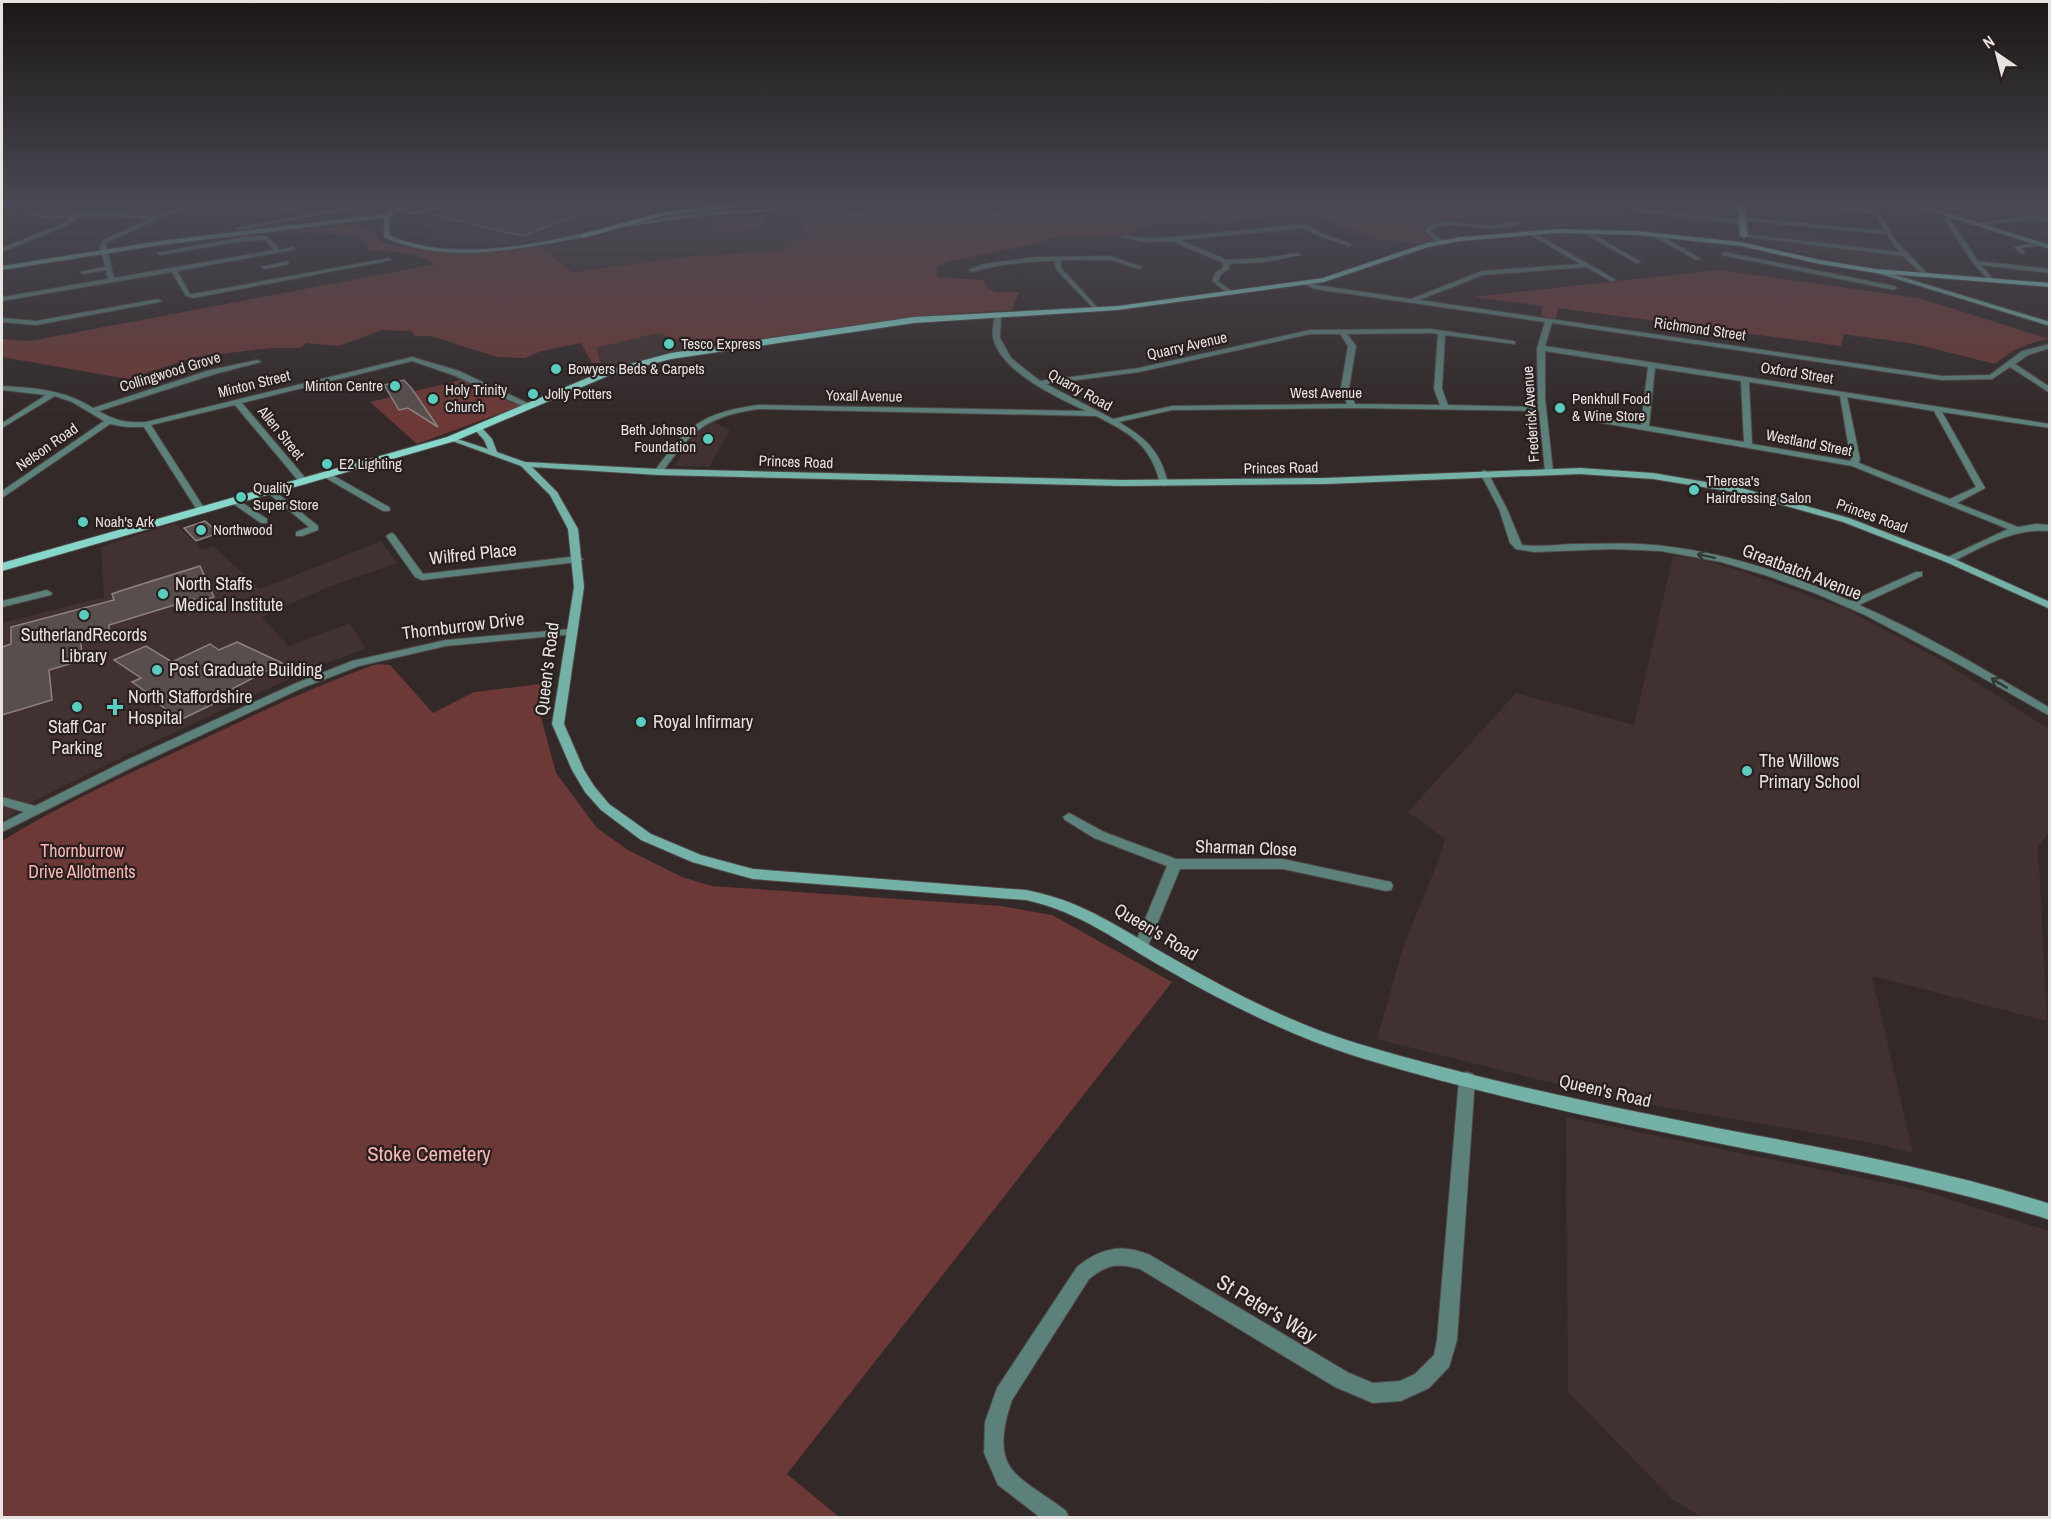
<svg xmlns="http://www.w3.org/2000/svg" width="2051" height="1519" font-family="'Archivo Narrow',sans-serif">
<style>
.built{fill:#413231}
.green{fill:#6c3937}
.building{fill:#584e4d;stroke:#8e8281;stroke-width:1.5}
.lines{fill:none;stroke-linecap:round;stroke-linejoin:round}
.street-casing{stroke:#4f4746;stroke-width:2}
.secondary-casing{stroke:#4f4746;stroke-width:2}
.primary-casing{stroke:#4f4746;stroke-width:2}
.highway-casing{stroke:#4f4746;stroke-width:2}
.street{fill:#5c807a;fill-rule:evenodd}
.secondary{fill:#74b1a7;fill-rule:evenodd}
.primary{fill:#87d6ca;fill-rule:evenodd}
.highway{fill:#97f8ea;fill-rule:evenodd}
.oneway{stroke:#353735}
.poi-dot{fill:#59cebf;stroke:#281f1e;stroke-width:2}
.labels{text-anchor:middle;stroke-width:4.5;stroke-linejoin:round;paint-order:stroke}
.far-street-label{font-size:15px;fill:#e8e2e1;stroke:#281f1e}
.far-poi-label{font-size:15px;fill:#e8e2e1;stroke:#281f1e;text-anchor:start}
.street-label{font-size:18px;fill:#e8e2e1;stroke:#281f1e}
.poi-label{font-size:18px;fill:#e8e2e1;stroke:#281f1e;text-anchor:start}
.park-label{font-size:18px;fill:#f8b8b4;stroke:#281f1e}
.near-park-label{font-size:21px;fill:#f8b8b4;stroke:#281f1e}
.near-street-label{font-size:21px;fill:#e8e2e1;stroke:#281f1e}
</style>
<rect width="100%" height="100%" fill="#322928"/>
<path class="built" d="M487 205H701L666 211 555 238 494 246 424 241 440 233 416 224 418 219 427 217Z
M1994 205H2049V217L2034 216 2026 211Z
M797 212 808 235 779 251 695 256 573 272 540 247 680 219Z
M1752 228 1887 243 1913 262 1920 272 1851 264 1759 243 1754 239Z
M658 333 700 349 608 368 601 363 596 348Z
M713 422 730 430 709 467 674 466 695 433Z
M175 523 202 550 213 546 260 589 381 541 397 563 328 587 262 617 288 646 350 623 366 649 317 666 141 748 34 801 2 821V623L104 597 101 547Z
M1673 556 1701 559 1744 572 1846 609 1941 660 2049 729V832L2038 846 2047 1021 1872 976 1913 1153 1872 1143 1616 1099 1377 1039 1403 947 1439 859 1445 839 1408 812 1516 693 1634 725Z
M1566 1117 1920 1190 2049 1231V1517H1701L1672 1499 1568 1392Z"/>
<path class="green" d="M1076 205H1532L1533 208H1514L1461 218C1450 228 1438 217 1421 230L1431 239 1420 244 1378 239 1307 213 1226 221 1149 225 1127 234 1099 237H1055L1042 242 946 262 937 267V277L984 280 985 286 995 292H1020L1011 310 919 316 723 344 693 345 658 333 596 348 601 363H592L581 343 541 351 525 358 497 357 431 336H415L411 331 382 330 339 346 307 343 300 348H271L195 357 128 379 2 357V339L30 341 436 264 413 254 369 250 360 236 288 231 361 225 373 232 382 243C435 254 486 253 540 247L573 272 695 256 779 251 808 235 799 218 872 212 873 217C941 220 1009 213 1076 205Z
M763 217 766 229 714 232 713 221Z
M1719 270 1919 298 2049 339C2027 343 2012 349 1995 364L1915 344 1844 334 1841 346 1558 308 1556 319 1541 316 1543 306 1472 297Z
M461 380 520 406 417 444 370 402Z
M377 664 390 665 433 713 474 692 541 684 539 710 556 773 597 828 628 850 682 877 712 886 1001 906 1052 915 1172 982 787 1474 839 1517H2V841C60 805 122 777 184 748 248 718 311 687 377 664Z"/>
<path class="building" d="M487 205H540L583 213 523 236 436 216Z
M404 380 412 389 438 427 408 408 399 410 384 385Z
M205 521 219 533 196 541 184 528Z
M200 566 214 597 196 603 194 599 109 625V635L85 642 80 638 83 660 49 670 52 700 2 715V647L11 644V627L114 600 112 594 120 591Z
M237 642 282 663 228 691 234 694 180 720 159 704 162 703 132 682 141 678 114 660 146 646 172 662 210 644 219 650Z"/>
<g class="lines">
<g class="street-casing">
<path id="street" d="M16 205H22L33 213 53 215 104 212 158 216 183 205H191L107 242 106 246 114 278 274 250 265 240 243 241 160 255 157 253 243 237 266 236 280 250 293 247 296 249 177 271 190 294H193L389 258 392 260 193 298 186 296 172 272 2 301V297L108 279 106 270 83 274 80 272 105 267 100 246 103 240 151 219 104 216 80 217 66 226 2 252V248L62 224 72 217C51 219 33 220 16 205Z
M263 205H276L310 212 307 214Z
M360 205H372L238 230 235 228Z
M1627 205H1633V208L1741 220 1743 217 1885 231 1875 213 1803 205 1873 210V208L1897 205 1878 210 1897 243 1929 275 1924 276 1903 256 1741 236 1744 234 1899 252 1887 234 1746 221 1744 224 1631 211Z
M1966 205H1982L1939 212 1936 210Z
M1945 214H1949L1950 219 1978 261 2050 269V273L1981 265 1994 280 1989 281 1974 264 1944 219Z
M2030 215 2050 217V221L2030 219 1978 226 1975 224Z
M1445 221 1490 226 1515 222 1518 224C1492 237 1446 215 1430 231L1443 242 1438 243 1424 231 1430 225Z
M1304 224 1323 234 1352 244 1349 246 1319 236 1303 228 1180 240 1227 260 1265 258 1298 253 1301 255 1265 262 1229 264V269L1221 274 1218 281 1231 291V293L1229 294 1212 281 1216 272 1223 268V263L1172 241 1144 242 1121 237 1124 235 1144 238 1173 237Z
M1582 230H1586L1641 262 1636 263 1582 232Z
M1531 231 1616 280 1611 281 1586 267 1483 275 1419 300 1942 376 1990 375 2022 351 2050 344V348L2028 355 2015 364 2050 387V393L2010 367 1992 379 1942 380 1552 323 1545 346 2050 424V428L1942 412 1985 488 1957 503 2018 527 2036 524 2050 525V531C2013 528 1984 546 1952 562H1946V558L2008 529 1852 466 1585 420 1584 418 1588 416 1641 425 1648 367 1545 351V398L1553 471 1549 474 1545 471 1539 411 1352 408 1172 410 1119 422C1147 439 1160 451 1168 483L1164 486 1160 483C1150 443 1129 433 1096 416L758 409C704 417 692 431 661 474L654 472C687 426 701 413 758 405L1086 411C1058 398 999 371 993 337 992 330 994 321 995 314L998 312 1001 314 1000 338 1011 358 1040 381 1139 368 1310 330 1431 329 1513 341 1515 342V344L1445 335 1442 389 1448 405 1538 407 1537 348 1545 322 1315 289 1301 283 1304 281 1316 285 1411 299 1482 271 1580 264 1529 234ZM1431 333 1438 334 1434 389 1440 405 1355 404 1349 388 1356 346 1347 334ZM1310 334H1340L1348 346 1341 388 1347 404 1172 406 1113 419 1046 384 1139 372ZM1655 368 1741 381 1744 442 1649 426ZM1749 382 1840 396 1851 461 1752 444ZM1847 397 1934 411 1976 487 1950 499 1859 463 1860 459Z
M1654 232 1700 258 1701 259 1696 260 1652 235Z
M2040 242 2042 245 2021 248 2025 252 2022 254 2014 247Z
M1724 252 1894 286 1897 288 1894 290 1722 255Z
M1111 256 1142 267 1139 269 1111 260H1061V268L1098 308V310L1096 311 1056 269 1055 261C1027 261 999 264 972 272L969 270 984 264 1037 257Z
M287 261 289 264 264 269 261 267Z
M158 299 161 301 160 302 36 325 2 322V318L36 321Z
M412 357 459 371 534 406 527 408 453 375 412 361 242 403 307 480V484H301L235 405 151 425 206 511 205 513H199L144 427H127L110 424 2 498V491L104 421 72 402 55 396 2 428V423L46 395 2 390V386C35 388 65 390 93 408L210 370 257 360 261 362 215 374 99 411C115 421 127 423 146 422Z
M1484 470 1488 473 1507 509 1522 545C1539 547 1555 545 1572 544 1595 544 1618 543 1640 544 1713 548 1785 572 1851 601L1916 572H1922V576L1859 605C1925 634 1987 671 2050 708V716L1958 664 1865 615 1817 594 1768 576 1721 562 1661 551 1614 549 1534 552 1516 549 1510 543 1499 509 1480 473Z
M327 472 389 507 390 509 389 511H383L324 477V473Z
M271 488 318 526V530L302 536H296V532L309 527 268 493V489Z
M235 498 267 519V523H261L232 503 231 501Z
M391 533 394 534 423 574 578 556 583 559 578 562 422 580 415 577 386 536Z
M47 590 52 593 51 595 2 607V601Z
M571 629 576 632 575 634 446 646 359 666 302 688 135 766 2 832V823L24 812 2 805V797L35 806 127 760 294 684 352 661 446 640Z
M1069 813 1104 832 1176 859H1283L1386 881 1391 882 1393 886 1391 890 1386 891 1283 869H1180L1148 946 1146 950 1141 952 1136 950 1134 946 1167 866 1094 838 1065 820 1063 817Z
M1467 1072 1473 1074 1475 1079 1457 1340 1449 1367 1429 1388 1401 1401 1373 1403 1335 1387 1140 1269C1117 1263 1108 1264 1089 1279L1012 1400C1005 1421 996 1453 1014 1472 1026 1485 1051 1499 1066 1511L1069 1518H1041L998 1485 984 1453 985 1422 997 1388 1077 1267C1100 1248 1122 1243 1150 1255L1349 1373 1373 1383 1400 1381 1415 1374 1434 1355 1437 1340 1459 1079 1461 1074Z"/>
</g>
<g class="secondary-casing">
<path id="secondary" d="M409 205H421L392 213 396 215 390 217 389 235C449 263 534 245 596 230L599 232C587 238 571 239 558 242 502 252 437 262 384 237V218L160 245 2 270V266L160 241 384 214 395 208Z
M444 205H456L410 215 407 213Z
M819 205H847L695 217 625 227 622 225 695 213Z
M1702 205H1720L1745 209 1742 211Z
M1912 205H1921L2050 245V249Z
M1876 269 2050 322V326L1874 272Z
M475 427H481L492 439 497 452 525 462 658 469 1123 480 1325 478 1580 468 1653 473 1741 488 1849 518 1952 558 2050 602V609L1946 562 1843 522 1740 493 1653 479 1580 474 1325 484 1123 486 658 475 532 467 557 492 578 529 584 587 564 724 584 770 594 786 609 804 651 834 701 855 753 869 1026 890C1087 902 1120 929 1172 958 1231 992 1293 1024 1359 1044 1476 1079 1597 1104 1717 1128 1829 1149 1941 1169 2050 1204V1220C1942 1185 1833 1166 1722 1144 1600 1120 1477 1093 1358 1057 1291 1036 1227 1004 1166 969 1118 942 1081 912 1026 900L753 879 692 862 641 840 601 810 585 792 572 770 552 724 574 587 568 529 550 495 521 466 447 439 451 437 488 449 484 440 474 429Z"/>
</g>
<g class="primary-casing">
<path id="primary" d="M1738 205H1744L1748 236 1744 238 1740 236Z
M1559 229 1637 231 1741 242 1820 260 1876 269 2050 283V287L1876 273 1820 264 1741 246 1637 235 1559 233 1461 241 1428 247 1324 282 1118 310 914 323 671 359 610 375 455 441 2 571V563L447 437 604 371 671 353 914 317 1118 306 1323 278 1427 243 1461 237Z"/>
</g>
<g class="highway-casing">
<path id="highway" d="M723 205H750L663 216 583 238 579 235 663 212Z"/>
</g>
<use href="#street" class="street"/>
<use href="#secondary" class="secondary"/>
<use href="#primary" class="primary"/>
<use href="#highway" class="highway"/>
</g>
<defs><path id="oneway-shaft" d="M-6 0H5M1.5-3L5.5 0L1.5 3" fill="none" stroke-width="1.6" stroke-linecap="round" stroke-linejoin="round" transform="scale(1.5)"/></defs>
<g class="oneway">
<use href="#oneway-shaft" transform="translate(1706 556) rotate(-168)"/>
<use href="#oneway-shaft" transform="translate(1999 683) rotate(-149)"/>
</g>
<linearGradient id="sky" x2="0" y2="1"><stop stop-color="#1c1716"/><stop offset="0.49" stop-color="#494953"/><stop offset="1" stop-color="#494953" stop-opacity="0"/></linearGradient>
<rect width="2051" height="418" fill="url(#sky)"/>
<g class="poi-dot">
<circle cx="669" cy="344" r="6"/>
<circle cx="556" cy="369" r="6"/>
<circle cx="395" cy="386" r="6"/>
<circle cx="533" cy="394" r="6"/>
<circle cx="433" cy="399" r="6"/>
<circle cx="1560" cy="408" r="6"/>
<circle cx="708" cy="439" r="6"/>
<circle cx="327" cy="464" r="6"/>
<circle cx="1694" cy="490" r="6"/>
<circle cx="241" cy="497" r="6"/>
<circle cx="83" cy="522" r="6"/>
<circle cx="201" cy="530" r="6"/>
<circle cx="163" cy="594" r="6"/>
<circle cx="84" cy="615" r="6"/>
<circle cx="157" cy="670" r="6"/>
<circle cx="77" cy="707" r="6"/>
<path d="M112 698h6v6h6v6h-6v6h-6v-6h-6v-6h6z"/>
<circle cx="641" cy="722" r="6"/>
<circle cx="1747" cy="771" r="6"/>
</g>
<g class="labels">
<g class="far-street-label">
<text transform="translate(1700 329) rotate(8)" y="5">Richmond Street</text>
<text transform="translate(1187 346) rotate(-13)" y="5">Quarry Avenue</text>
<text transform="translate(170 372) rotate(-17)" y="5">Collingwood Grove</text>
<text transform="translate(1797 373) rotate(9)" y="5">Oxford Street</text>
<text transform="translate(254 384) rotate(-14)" y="5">Minton Street</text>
<text transform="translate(1080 390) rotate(29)" y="5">Quarry Road</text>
<text x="1326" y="398">West Avenue</text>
<text transform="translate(864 396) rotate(1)" y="5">Yoxall Avenue</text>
<text transform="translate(1531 414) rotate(-94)" y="5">Frederick Avenue</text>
<text transform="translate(281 433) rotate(51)" y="5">Allen Street</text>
<text transform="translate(1809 443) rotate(11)" y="5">Westland Street</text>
<text transform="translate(47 447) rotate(-35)" y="5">Nelson Road</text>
<text transform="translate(796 462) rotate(2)" y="5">Princes Road</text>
<text transform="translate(1281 468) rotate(-1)" y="5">Princes Road</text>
<text transform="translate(1872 516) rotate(20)" y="5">Princes Road</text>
</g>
<g class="far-poi-label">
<text x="681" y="349">Tesco Express</text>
<text x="568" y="374">Bowyers Beds &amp; Carpets</text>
<text x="383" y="391" text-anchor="end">Minton Centre</text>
<text x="445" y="395">Holy Trinity<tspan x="445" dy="17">Church</tspan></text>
<text x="545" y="399">Jolly Potters</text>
<text x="1572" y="404">Penkhull Food<tspan x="1572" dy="17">&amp; Wine Store</tspan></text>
<text x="696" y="435" text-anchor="end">Beth Johnson<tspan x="696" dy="17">Foundation</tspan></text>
<text x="339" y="469">E2 Lighting</text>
<text x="1706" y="486">Theresa's<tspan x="1706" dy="17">Hairdressing Salon</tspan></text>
<text x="253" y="493">Quality<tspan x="253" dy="17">Super Store</tspan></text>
<text x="95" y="527">Noah's Ark</text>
<text x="213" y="535">Northwood</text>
</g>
<g class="street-label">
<text transform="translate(473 554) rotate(-6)" y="6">Wilfred Place</text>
<text transform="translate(1802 572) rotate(21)" y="6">Greatbatch Avenue</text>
<text transform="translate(463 626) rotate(-7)" y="6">Thornburrow Drive</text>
<text transform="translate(547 669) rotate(-83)" y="6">Queen's Road</text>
<text transform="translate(1246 848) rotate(2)" y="6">Sharman Close</text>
<text transform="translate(1156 932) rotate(31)" y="6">Queen's Road</text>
<text transform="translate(1605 1091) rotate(13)" y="6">Queen's Road</text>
</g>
<g class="poi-label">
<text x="175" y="590">North Staffs<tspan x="175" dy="21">Medical Institute</tspan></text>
<text x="84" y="641" text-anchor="middle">SutherlandRecords<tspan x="84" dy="21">Library</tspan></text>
<text x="169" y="676">Post Graduate Building</text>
<text x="128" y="703">North Staffordshire<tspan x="128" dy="21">Hospital</tspan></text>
<text x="653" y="728">Royal Infirmary</text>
<text x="77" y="733" text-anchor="middle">Staff Car<tspan x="77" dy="21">Parking</tspan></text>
<text x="1759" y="767">The Willows<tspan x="1759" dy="21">Primary School</tspan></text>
</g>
<g class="park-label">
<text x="82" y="857">Thornburrow<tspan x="82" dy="21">Drive Allotments</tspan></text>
</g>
<g class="near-park-label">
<text x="429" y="1161">Stoke Cemetery</text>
</g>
<g class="near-street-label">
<text transform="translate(1267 1309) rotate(31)" y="7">St Peter's Way</text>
</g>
</g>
<rect width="2051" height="1519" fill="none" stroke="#e8e2e1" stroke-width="6"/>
<g transform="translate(1997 54) rotate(325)" stroke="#281f1e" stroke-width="4.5" paint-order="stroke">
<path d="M0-4.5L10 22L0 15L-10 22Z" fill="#e8e2e1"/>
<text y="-9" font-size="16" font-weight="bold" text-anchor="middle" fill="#e8e2e1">N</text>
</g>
</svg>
